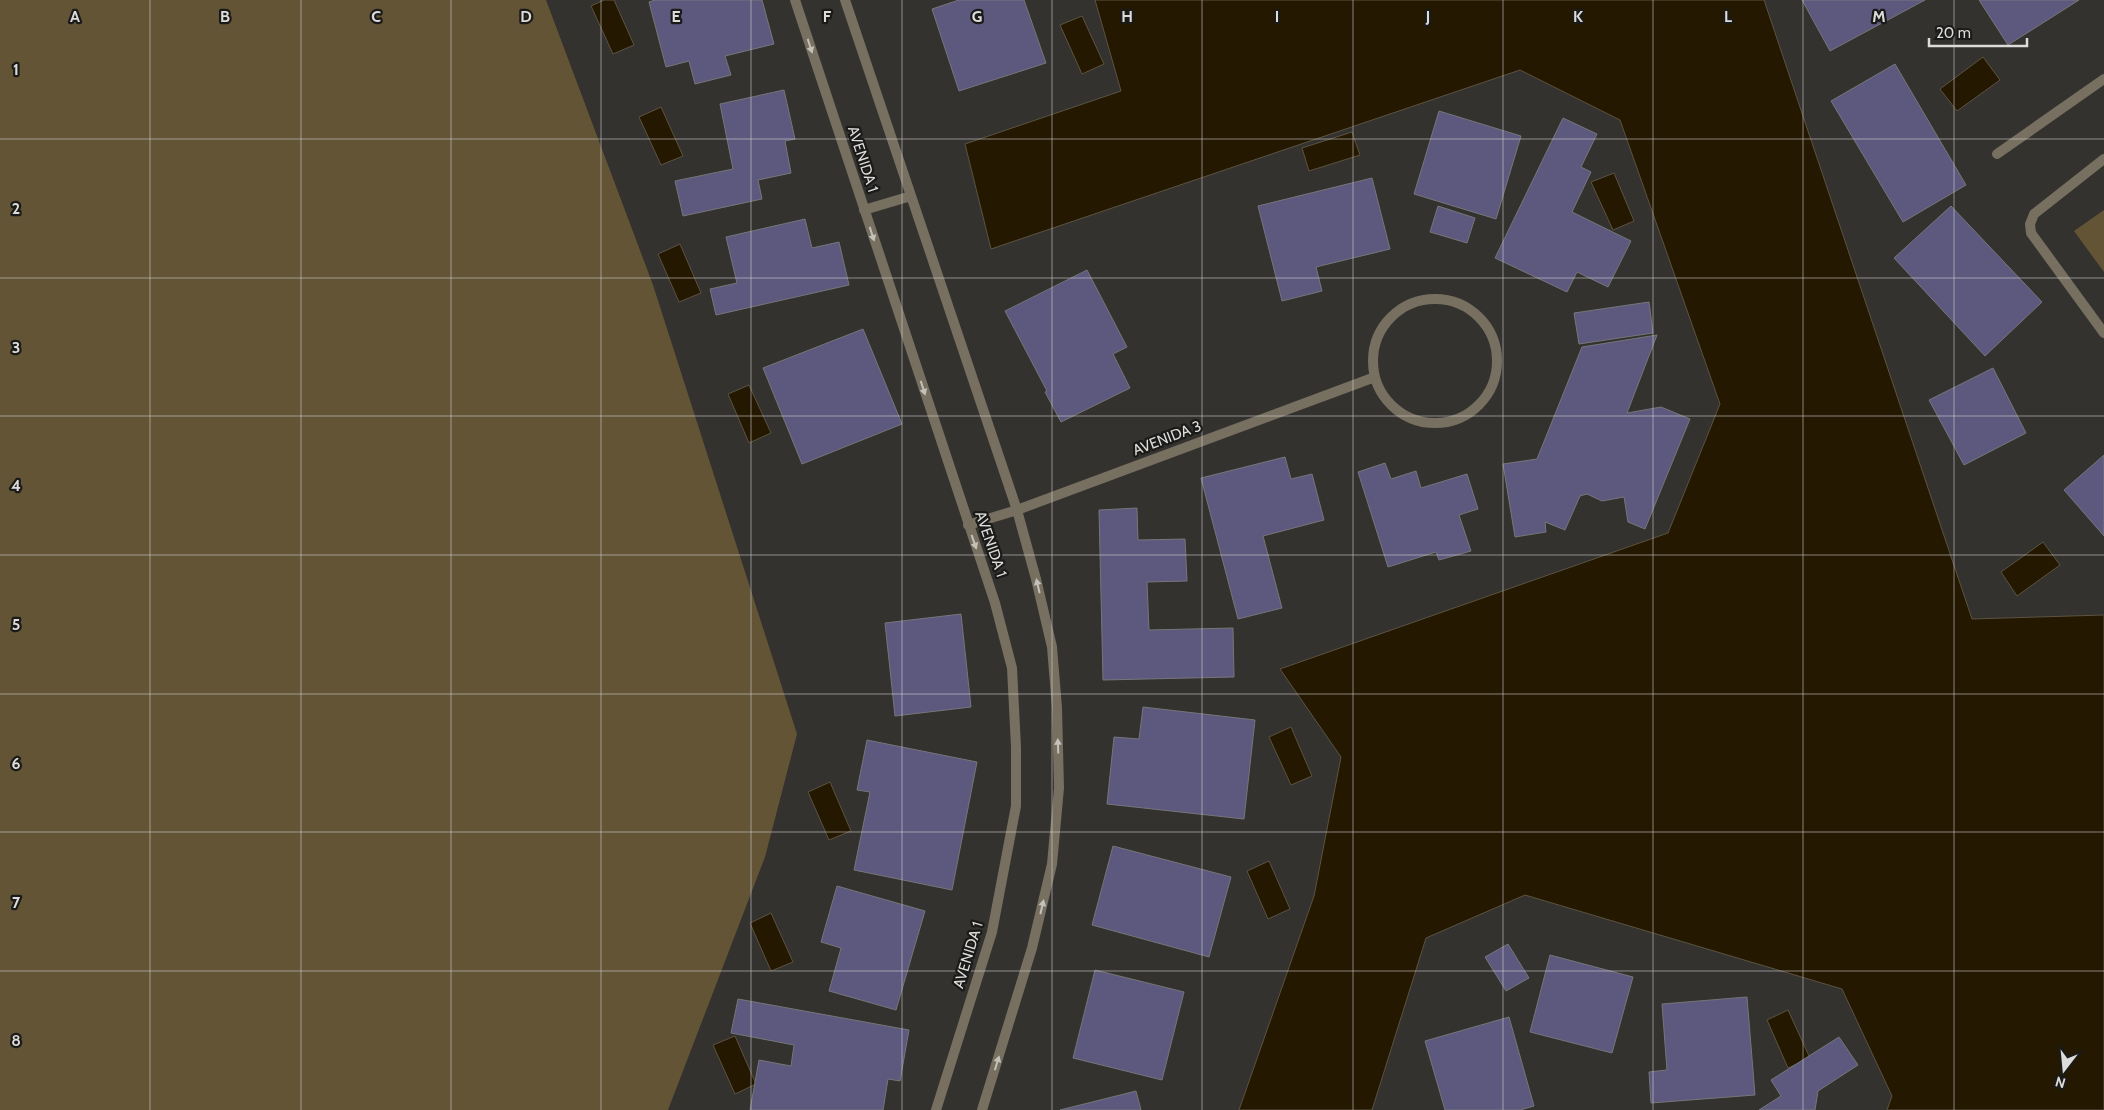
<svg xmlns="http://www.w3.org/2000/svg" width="2104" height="1110" font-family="Cabin,sans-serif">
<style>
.green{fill:#635435}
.water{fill:#241800;stroke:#5c5341}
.building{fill:#5d597e;stroke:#767679}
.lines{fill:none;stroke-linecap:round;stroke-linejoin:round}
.service{stroke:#776f5f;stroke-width:10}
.minor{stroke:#776f5f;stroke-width:10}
.oneway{fill:#c4c1bb}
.grid{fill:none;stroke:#dddcda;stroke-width:1;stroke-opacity:0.55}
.labels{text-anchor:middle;stroke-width:4.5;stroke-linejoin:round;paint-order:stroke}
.street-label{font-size:15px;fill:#dddcda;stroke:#1a1a19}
.grid-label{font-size:16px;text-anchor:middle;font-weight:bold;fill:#dddcda;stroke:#1a1a19;stroke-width:4.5;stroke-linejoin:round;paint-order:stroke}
</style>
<rect width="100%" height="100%" fill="#33322f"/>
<path class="green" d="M0 0H546L653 285 797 734 765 857 668 1110H0Z
M2104 210V272L2074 231Z"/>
<path class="water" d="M604 0H614L634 45 613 54 591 6Z
M1095 0H1764L1972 619 2104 615V1110H1887L1892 1096 1842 989 1525 895 1426 938 1372 1110H1239L1314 896 1341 757 1280 669 1668 533 1720 404 1620 120 1520 70 991 249 965 144 1121 91Z
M1082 16 1104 64 1082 74 1060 25Z
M1983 57 2000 80 1957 111 1940 89Z
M661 107 683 156 661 165 639 117Z
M1352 132 1360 155 1309 171 1302 148Z
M1614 173 1634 221 1613 230 1591 182Z
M680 244 701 293 679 302 658 254Z
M749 385 771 433 749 443 728 394Z
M2043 542 2060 565 2017 596 2001 572Z
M1291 727 1312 776 1291 785 1269 737Z
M830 782 851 831 829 840 808 792Z
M1269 861 1290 909 1268 919 1247 871Z
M771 913 793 962 771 971 750 923Z
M1788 1010 1810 1058 1788 1068 1767 1020Z
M735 1036 756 1084 735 1094 713 1045Z"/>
<path class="building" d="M655 0H762L774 44 725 56 731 75 695 84 689 61 666 67 649 2Z
M959 0H1024L1046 63 959 91 932 9Z
M1802 0H1925L1830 51Z
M1979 0H2079L2008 45Z
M1895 64 1966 185 1903 222 1831 101Z
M784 90 795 139 785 141 791 173 758 180 762 199 683 216 675 181 733 169 720 104Z
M1439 111 1521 136 1496 219 1414 194Z
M1563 118 1597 134 1581 167 1591 172 1572 212 1631 241 1608 287 1577 272 1567 292 1495 258Z
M1372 178 1390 249 1316 267 1322 291 1282 301 1258 206Z
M1438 206 1475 218 1467 243 1430 232Z
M1951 206 2042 302 1985 356 1894 258Z
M805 219 812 248 839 242 849 285 716 315 710 289 737 283 726 237Z
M1087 270 1127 347 1113 354 1130 388 1061 422 1045 392 1047 391 1005 311Z
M1649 302 1653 333 1579 344 1574 313Z
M863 329 902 424 802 464 763 368Z
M1657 335 1627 413 1661 407 1690 419 1645 529 1628 522 1624 497 1602 501 1587 494 1580 496 1565 530 1545 522 1546 532 1515 537 1503 464 1537 459 1582 347Z
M1993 368 2026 433 1964 465 1929 400Z
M2104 455V536L2064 490Z
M1285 457 1291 479 1312 474 1324 520 1263 536 1282 608 1238 619 1201 478Z
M1385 463 1391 479 1416 471 1421 488 1467 474 1478 509 1459 515 1471 551 1439 560 1436 552 1388 567 1358 472Z
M1137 508 1138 540 1185 539 1187 581 1147 582 1149 630 1233 628 1234 677 1103 680 1099 510Z
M961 614 971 707 895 716 885 623Z
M1143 707 1255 720 1244 819 1107 804 1114 737 1139 739Z
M867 740 977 762 952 890 854 870 870 792 857 790Z
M1113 846 1231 877 1209 957 1092 925Z
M837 886 925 911 896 1010 829 991 841 948 821 942Z
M1508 944 1529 978 1506 991 1485 957Z
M1550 955 1633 977 1612 1053 1530 1032Z
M1095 970 1184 992 1162 1080 1073 1058Z
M1747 997 1755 1095 1651 1103 1649 1072 1667 1070 1662 1004Z
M738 999 909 1030 900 1081 888 1079 883 1110H750L759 1060 791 1066 794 1045 731 1033Z
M1509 1017 1534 1106 1520 1110H1445L1425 1041Z
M1839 1037 1858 1065 1818 1091 1815 1110H1759L1781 1096 1771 1080Z
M1136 1091 1141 1110H1060Z"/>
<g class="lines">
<path class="service" d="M1997 154 2104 79
M2104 159 2034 214 2030 224 2031 233 2104 333"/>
<path class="minor" d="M795 0 995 603 1012 668 1016 747V806L992 932 936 1110
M845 0 1017 510 1036 579 1052 647 1057 708 1059 788 1052 864 1032 948 982 1110
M864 210 911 196
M1373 361a62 62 0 1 1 124 0a62 62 0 1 1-124 0Z
M968 525 1017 510 1375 377"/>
</g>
<defs><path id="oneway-solid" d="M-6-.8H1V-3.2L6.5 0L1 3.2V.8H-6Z" transform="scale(1.25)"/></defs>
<g class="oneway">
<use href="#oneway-solid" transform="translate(810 46) rotate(72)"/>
<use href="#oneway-solid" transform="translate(872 234) rotate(72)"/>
<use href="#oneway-solid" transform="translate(923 388) rotate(72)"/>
<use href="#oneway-solid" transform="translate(974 542) rotate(71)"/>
<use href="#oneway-solid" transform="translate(1038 586) rotate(-103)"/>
<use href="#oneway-solid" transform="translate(1058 746) rotate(-92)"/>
<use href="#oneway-solid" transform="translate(1042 907) rotate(-77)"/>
<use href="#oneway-solid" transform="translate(997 1063) rotate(-73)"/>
</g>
<path class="grid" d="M150 0V1110M301 0V1110M451 0V1110M601 0V1110M751 0V1110M902 0V1110M1052 0V1110M1202 0V1110M1353 0V1110M1503 0V1110M1653 0V1110M1803 0V1110M1954 0V1110M0 139H2104M0 278H2104M0 416H2104M0 555H2104M0 694H2104M0 832H2104M0 971H2104"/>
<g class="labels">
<g class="street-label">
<text transform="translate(863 159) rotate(72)" y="5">AVENIDA 1</text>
<text transform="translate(1167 438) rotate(-21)" y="5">AVENIDA 3</text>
<text transform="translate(991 544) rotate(71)" y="5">AVENIDA 1</text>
<text transform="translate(968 955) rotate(-73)" y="5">AVENIDA 1</text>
</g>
</g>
<g class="grid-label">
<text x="75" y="22">A</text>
<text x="225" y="22">B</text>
<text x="376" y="22">C</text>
<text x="526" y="22">D</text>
<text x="676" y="22">E</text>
<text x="827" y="22">F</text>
<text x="977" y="22">G</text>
<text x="1127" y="22">H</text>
<text x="1277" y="22">I</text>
<text x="1428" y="22">J</text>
<text x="1578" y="22">K</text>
<text x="1728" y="22">L</text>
<text x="1879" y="22">M</text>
<text x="16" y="75">1</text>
<text x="16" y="214">2</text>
<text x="16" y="353">3</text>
<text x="16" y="491">4</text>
<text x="16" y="630">5</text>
<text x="16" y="769">6</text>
<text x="16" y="908">7</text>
<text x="16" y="1046">8</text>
</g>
<g transform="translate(2064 1070) rotate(196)" stroke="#1a1a19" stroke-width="4" paint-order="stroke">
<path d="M0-4L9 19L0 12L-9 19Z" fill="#dddcda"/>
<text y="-8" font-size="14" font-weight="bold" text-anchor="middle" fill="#dddcda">N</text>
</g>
<path d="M1929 38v8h98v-8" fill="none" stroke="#dddcda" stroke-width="2.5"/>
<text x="1936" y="38" font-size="15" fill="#dddcda" stroke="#1a1a19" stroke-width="4" paint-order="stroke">20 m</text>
</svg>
